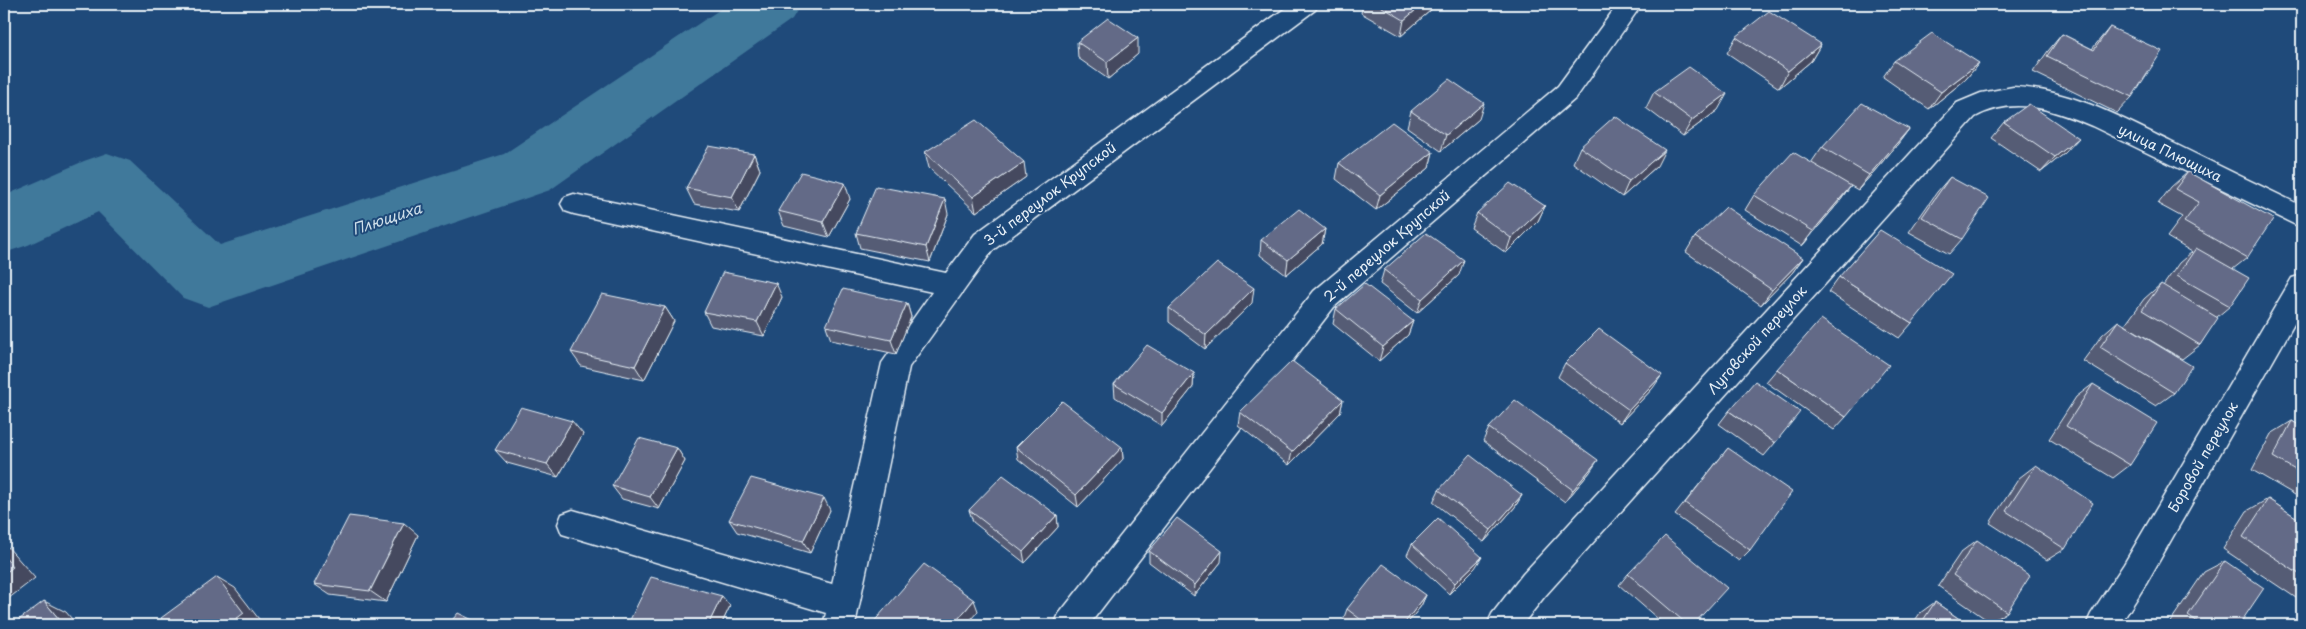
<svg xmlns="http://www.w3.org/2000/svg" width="2306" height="629" font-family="'Playpen Sans',sans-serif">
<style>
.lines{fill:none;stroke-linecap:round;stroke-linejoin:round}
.river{fill:#41799b;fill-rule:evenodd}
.minor-casing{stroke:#e8f1f8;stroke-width:3}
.minor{fill:#1f4a7a;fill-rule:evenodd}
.wall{fill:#555b74;stroke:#e8f1f8}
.shaded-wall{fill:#454a5e;stroke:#e8f1f8}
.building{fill:#636a87;stroke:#e8f1f8}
.labels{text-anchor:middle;stroke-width:4;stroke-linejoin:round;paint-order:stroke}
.street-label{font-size:14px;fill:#e8f1f8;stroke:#1f4a7a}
.water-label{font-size:15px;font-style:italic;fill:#cfdfea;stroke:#1f4a7a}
</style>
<rect width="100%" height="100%" fill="#1f4a7a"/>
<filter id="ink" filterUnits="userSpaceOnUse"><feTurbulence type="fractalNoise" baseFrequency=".02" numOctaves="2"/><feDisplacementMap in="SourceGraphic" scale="10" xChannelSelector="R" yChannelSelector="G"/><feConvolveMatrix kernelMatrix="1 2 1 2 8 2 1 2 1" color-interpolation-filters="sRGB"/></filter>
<g filter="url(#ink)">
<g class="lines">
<path class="river" d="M728 4H801L792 19 550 190 208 307 183 298 98 212 28 245 4 253V196L84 161 107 153 130 161 220 245 504 154Z"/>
<g class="minor-casing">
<path id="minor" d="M1291 4H1319L1315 10 993 250 909 367 855 625H823L826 613 562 534 558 524 562 514 573 510 832 584 882 363 932 292 574 214 565 211 561 204 565 197 574 194 946 273 975 234Z
M1618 4H1642L1576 98 1334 307 1089 625H1054L1059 614 1314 291 1558 86Z
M2013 87C2070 89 2121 118 2171 142 2215 164 2259 185 2302 206V228L2092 126C2053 110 2015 95 1975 117L1545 596 1522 625H1487L1492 614 1523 574 1957 103 1981 93Z
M2302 275V310L2146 584 2120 625H2086L2091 614 2124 564 2292 278Z"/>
</g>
<use href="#minor" class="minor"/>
</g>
<path class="wall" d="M1363 4H1432L1431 10 1401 36 1361 13Z
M2110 27 2132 97 2117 113 2033 72 2048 51 2062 34 2092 49Z
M1736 37 1821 44 1811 61 1779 88 1727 53Z
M1077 42 1138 54 1108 79 1078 58Z
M1894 61 1979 63 1966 79 1929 109 1883 77Z
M1654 92 1718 110 1683 136 1646 108Z
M1411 111 1479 119 1441 151 1407 127Z
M2004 122 2065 153 2041 172 1991 138Z
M1909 129 1897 145 1858 190 1851 186 1840 201 1802 246 1745 210 1754 195 1811 163 1822 147Z
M1580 147 1657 166 1622 197 1573 163Z
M925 152 1026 177 976 212 929 168Z
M1433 152 1429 168 1376 210 1336 179 1339 163Z
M754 154 760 170 739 212 694 204 686 188Z
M2188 172 2247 258 2233 269 2230 306 2217 317 2200 345 2182 359 2125 325 2144 299 2161 284 2163 286 2179 263 2192 252 2167 237 2182 217 2158 204 2171 187Z
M1950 177 1962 239 1949 254 1909 232 1937 192Z
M850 199 829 237 784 226 778 211Z
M1545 206 1538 221 1506 253 1471 228 1477 213Z
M948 214 930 262 860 248 856 233Z
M1325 229 1322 244 1286 275 1260 255 1261 240Z
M1695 237 1803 258 1792 273 1761 305 1686 252Z
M1384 270 1459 275 1417 313 1380 284Z
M1839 277 1912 323 1899 338 1828 292Z
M782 297 764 336 711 326 704 312Z
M907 303 911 317 896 354 831 340 826 326Z
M1252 303 1205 349 1169 322V308Z
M665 307 674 321 644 380 581 366 571 352Z
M1336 309 1413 321 1408 335 1379 361 1333 324Z
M2118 321 2174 393 2156 406 2083 361 2102 335Z
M1565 363 1653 388 1620 423 1558 377Z
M1777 369 1846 417 1834 430 1766 382Z
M1194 373 1193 387 1162 426 1115 397 1114 384Z
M2093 384 2130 465 2113 478 2049 439 2076 397Z
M1343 400 1340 413 1289 465 1238 425 1240 412Z
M2302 401V411L2298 409Z
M1729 411 1775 443 1764 456 1719 424Z
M2292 421 2302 427V499L2252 470 2271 434Z
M1489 428 1590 472 1565 502 1483 441Z
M583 434 558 477 507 463 495 450Z
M1016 447H1122L1123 459 1078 507 1018 459Z
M677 448 685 461 659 509 622 499 612 486Z
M1728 448 1750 550 1739 561 1675 515Z
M2036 465 2065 549 2047 560 1990 523 2019 478Z
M1439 490 1522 495 1515 507 1484 542 1433 502Z
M2268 499 2302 521V602L2223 549 2247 511Z
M830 510 810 553 737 532 729 520Z
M969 510 1057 515 1058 527 1025 563 973 522Z
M418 535 386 602 330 595 314 584Z
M1977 540 2007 612 1990 622 1938 586 1961 552Z
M1412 544 1475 568 1449 594 1407 555Z
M1149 551 1221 562 1194 596 1149 562Z
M2225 561 2239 625H2168L2204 572Z
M1628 574 1693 625H1665L1619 585Z
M1426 595 1421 606 1406 625H1350L1343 620 1347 609Z
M1935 602 1968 625H1912L1920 613Z
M730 606 721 625H632L629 622Z"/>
<path class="shaded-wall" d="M1423 4H1432L1431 10 1401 36 1404 20Z
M1138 38V54L1108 79 1107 62Z
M1821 44 1811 61 1779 88 1788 71Z
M1979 63 1966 79 1929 109 1941 92Z
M1727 94 1718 110 1683 136 1692 120Z
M1484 103 1479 119 1441 151 1446 135Z
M1909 129 1897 145 1858 190 1869 175Z
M2079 138 2065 153 2041 172 2055 157Z
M1665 150 1657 166 1622 197 1629 181Z
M1433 152 1429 168 1376 210 1380 195Z
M754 154 760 170 739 212 732 197Z
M1024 162 1026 177 976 212 973 197Z
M845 183 850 199 829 237 823 222Z
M1851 186 1840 201 1802 246 1813 231Z
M945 199 948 214 930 262 926 247Z
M1545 206 1538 221 1506 253 1511 238Z
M1325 229 1322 244 1286 275 1288 260Z
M1803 258 1792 273 1761 305 1772 290Z
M1464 260 1459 275 1417 313 1422 299Z
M776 283 782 297 764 336 757 322Z
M1254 288 1252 303 1205 349 1206 335Z
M907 303 911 317 896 354 891 340Z
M665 307 674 321 644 380 635 366Z
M1413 321 1408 335 1379 361 1383 347Z
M1194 373 1193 387 1162 426V413Z
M1662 375 1653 388 1620 423 1629 410Z
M1343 400 1340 413 1289 465 1292 452Z
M572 421 583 434 558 477 547 464Z
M1122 447 1123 459 1078 507 1076 495Z
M677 448 685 461 659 509 650 497Z
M1598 460 1590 472 1565 502 1573 490Z
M1522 495 1515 507 1484 542 1491 530Z
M824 498 830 510 810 553 803 541Z
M1057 515 1058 527 1025 563 1023 552Z
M404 523 418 535 386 602 370 591Z
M4 544 7 546 35 578 4 602Z
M1222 551 1221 562 1194 596 1195 585Z
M1482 557 1475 568 1449 594 1455 583Z
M217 577 235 588 262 623 259 625H228Z
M1426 595 1421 606 1406 625H1403Z
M722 596 730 606 721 625H708Z
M974 600 978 611 966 625H953Z
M44 601 66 612 77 625H64Z"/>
<path class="building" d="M1377 4H1423L1404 20Z
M1769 11 1821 44 1788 71 1736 37Z
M1108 18 1138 38 1107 62 1077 42Z
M2110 27 2162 51 2132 97 2047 56 2062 34 2094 50Z
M1932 33 1979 63 1941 92 1894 61Z
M1689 67 1727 94 1692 120 1654 92Z
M1449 79 1484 103 1446 135 1411 111Z
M1862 103 1909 129 1869 175 1822 147Z
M2029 104 2079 138 2055 157 2004 122Z
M1615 116 1665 150 1629 181 1580 147Z
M976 120 1024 162 973 197 925 152Z
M1392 122 1433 152 1380 195 1339 163Z
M709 146 754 154 732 197 686 188Z
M1793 152 1851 186 1813 231 1754 195Z
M801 172 845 183 823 222 778 211Z
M2188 172 2273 219 2247 258 2184 222 2199 202 2175 189Z
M1950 177 1989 198 1962 239 1922 217Z
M1510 183 1545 206 1511 238 1477 213Z
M876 186 945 199 926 247 856 233Z
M1726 207 1803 258 1772 290 1695 237Z
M1299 209 1325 229 1288 260 1261 240Z
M1880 230 1952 274 1912 323 1839 277Z
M1426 233 1464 260 1422 299 1384 270Z
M2196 248 2249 278 2230 306 2177 276Z
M1217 263 1254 288 1206 335 1169 308Z
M723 272 776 283 757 322 704 312Z
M1365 284 1413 321 1383 347 1336 309Z
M2161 284 2218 318 2200 345 2142 310Z
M843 289 907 303 891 340 826 326Z
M602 294 665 307 635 366 571 352Z
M1821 319 1889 365 1846 417 1777 369Z
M2118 321 2192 366 2174 393 2100 347Z
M1599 329 1662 375 1629 410 1565 363Z
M1147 345 1194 373 1162 413 1114 384Z
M1292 361 1343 400 1292 452 1240 412Z
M1755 381 1800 412 1775 443 1729 411Z
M2093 384 2157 423 2130 465 2066 426Z
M1515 400 1598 460 1573 490 1489 428Z
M1062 401 1122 447 1076 495 1016 447Z
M521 407 572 421 547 464 495 450Z
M2292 421 2302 427V474L2273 457Z
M639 438 677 448 650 497 612 486Z
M1728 448 1792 492 1750 550 1685 503Z
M1470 455 1522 495 1491 530 1439 490Z
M2036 465 2093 503 2065 549 2006 511Z
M1003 475 1057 515 1023 552 969 510Z
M751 478 824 498 803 541 729 520Z
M2268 499 2302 521V576L2243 537Z
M349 516 404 523 370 591 314 584Z
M1177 518 1222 551 1195 585 1149 551Z
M1438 518 1482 557 1455 583 1412 544Z
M1665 536 1727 588 1693 625H1688L1628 574Z
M1977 540 2030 576 2007 612 1953 575Z
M4 556 13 567 4 574Z
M2225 561 2264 588 2239 625H2202L2188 615Z
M924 564 974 600 953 625H871Z
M1383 564 1426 595 1403 625H1368L1347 609Z
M217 577 244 613 228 625H167L161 618Z
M651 577 722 596 708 625H642L629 622Z
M44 601 64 625H12Z
M1935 602 1968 625H1920Z
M458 613 483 625H448Z"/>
</g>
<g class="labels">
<g class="street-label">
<text transform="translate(2170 153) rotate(26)" y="5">улица Плющиха</text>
<text transform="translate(1050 194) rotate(-37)" y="5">3-й переулок Крупской</text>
<text transform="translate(1387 246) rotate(-41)" y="5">2-й переулок Крупской</text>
<text transform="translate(1757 340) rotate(-48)" y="5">Луговской переулок</text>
<text transform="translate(2203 457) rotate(-60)" y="5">Боровой переулок</text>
</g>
<g class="water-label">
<text transform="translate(387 219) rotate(-18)" y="5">Плющиха</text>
</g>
</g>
<rect width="2306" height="629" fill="none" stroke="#1f4a7a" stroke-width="20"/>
<rect x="10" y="10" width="2286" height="609" fill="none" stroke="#e8f1f8" stroke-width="2" filter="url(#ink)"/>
</svg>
